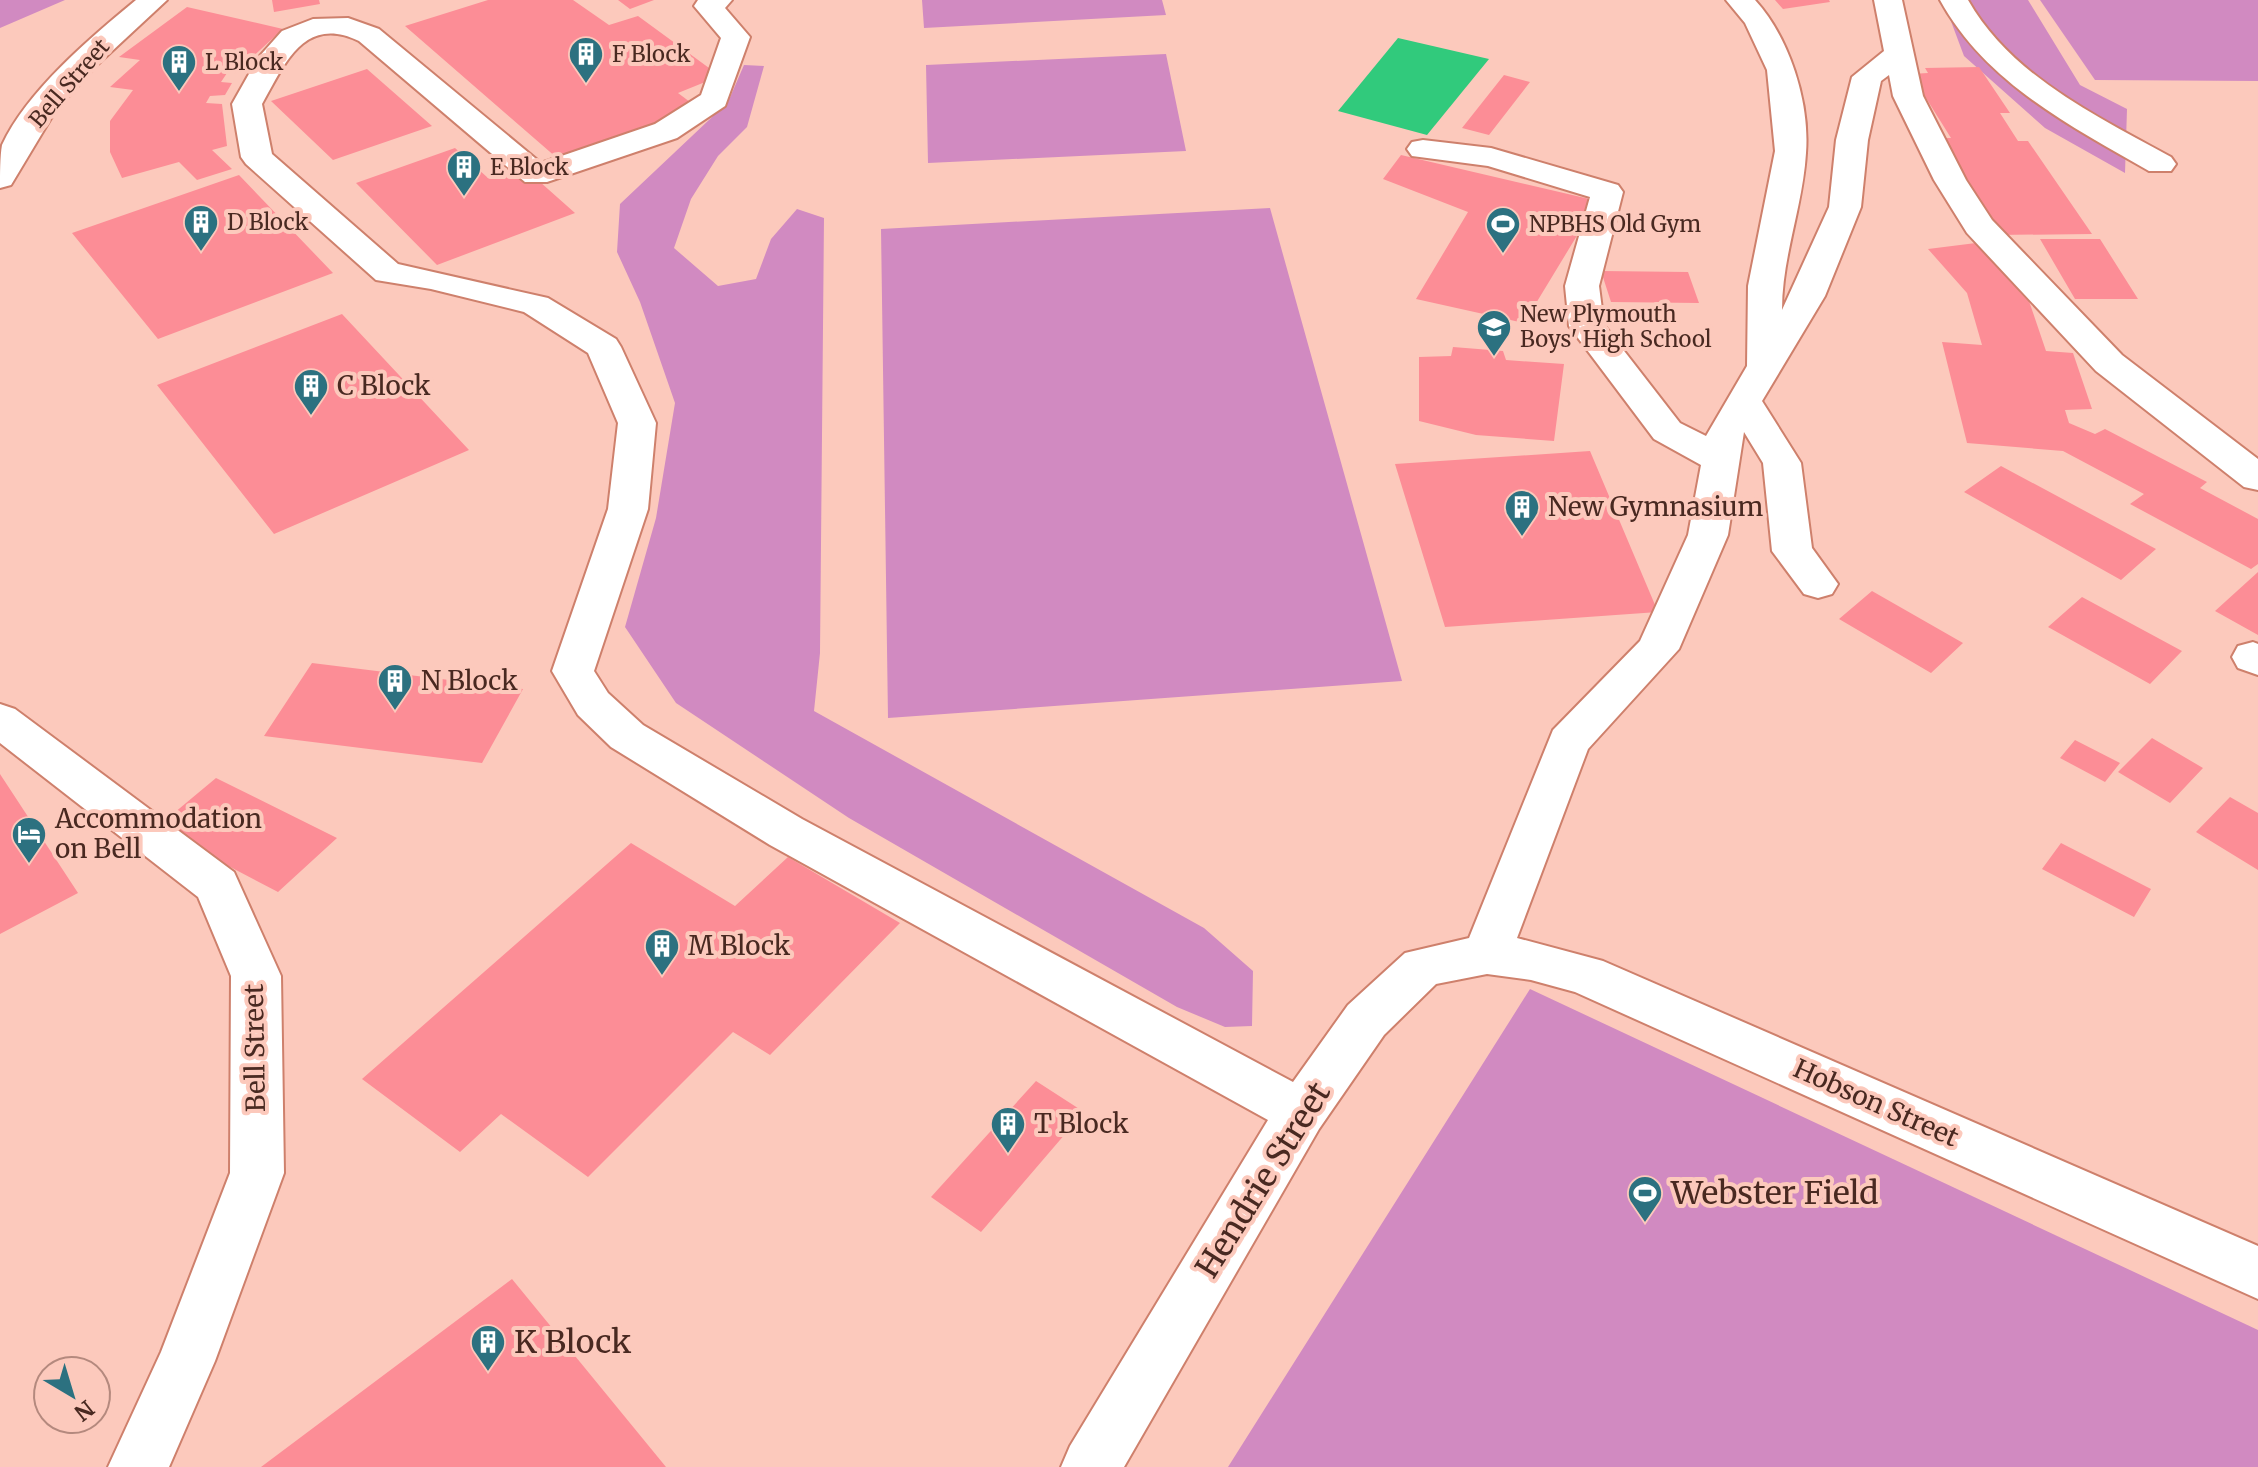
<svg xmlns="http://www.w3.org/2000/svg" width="2258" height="1467" font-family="Merriweather,serif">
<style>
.green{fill:#d18ac1}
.water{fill:#31ca7c}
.building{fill:#fc8d96}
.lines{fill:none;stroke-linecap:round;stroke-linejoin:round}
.minor-casing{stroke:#ce806c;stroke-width:4}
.minor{fill:#fff;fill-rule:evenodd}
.labels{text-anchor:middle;stroke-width:8;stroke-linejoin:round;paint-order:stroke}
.far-poi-label{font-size:22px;fill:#492921;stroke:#fcc9bc;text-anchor:start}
.far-street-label{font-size:22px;fill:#492921;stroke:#fcc9bc}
.poi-label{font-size:26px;fill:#492921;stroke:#fcc9bc;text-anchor:start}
.street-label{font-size:26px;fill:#492921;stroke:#fcc9bc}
.near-street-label{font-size:32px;fill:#492921;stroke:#fcc9bc}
.near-poi-label{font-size:32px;fill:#492921;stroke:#fcc9bc;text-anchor:start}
</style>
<rect width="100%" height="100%" fill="#fcc9bc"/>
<path class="green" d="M0 0H65L0 28Z
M922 0H1162L1166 15 924 28Z
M1943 0H2028L2080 85 2127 109 2125 173 2045 128 1964 56Z
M2040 0H2258V81L2095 80Z
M1166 54 1186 151 928 163 926 65Z
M744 65 764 66 747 127 718 156 691 199 674 248 718 286 756 279 771 239 797 209 824 218 820 653 814 711 1204 928 1253 971 1252 1026 1225 1027 1177 1007 849 818 676 703 625 627 656 518 675 403 640 302 617 252 620 204 728 102Z
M1270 208 1402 681 888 718 881 229Z
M1530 989 2258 1330V1467H1228Z"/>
<path class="water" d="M1398 38 1489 59 1427 135 1338 111Z"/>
<path class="building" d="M272 0H319L320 4 274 12Z
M488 0H573L609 25 638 16 720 76 678 93 698 108 557 158 405 26Z
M618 0H654L630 9Z
M1775 0H1829L1830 2 1783 9Z
M187 7 283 29 238 70 227 73 221 82 232 83 225 95 210 96 206 103 222 104 227 146 212 150 232 169 197 180 179 162 122 178 110 152V121L133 90 110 87 140 60 119 57Z
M1979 67 2010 113H2000L2018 141H2028L2092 234 1996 235 1936 138H1951L1911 74 1928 73 1925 68Z
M367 69 432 126 333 160 271 101Z
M1504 75 1530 82 1489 135 1462 128Z
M455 148 488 178 522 166 575 213 437 265 356 183Z
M1401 155 1598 201 1524 323 1416 299 1468 212 1383 179Z
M239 175 333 273 158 339 72 233Z
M2040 239H2100L2138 299H2075Z
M1976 243 2029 301 2046 351 2073 353 2092 409 2065 410 2069 423 2095 434 2105 429 2207 482 2200 488 2258 519V564L2251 569 2130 504 2144 494 2063 451 1967 443 1942 342 1982 345 1967 293 1928 249Z
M1601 271 1688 272 1699 303 1611 302Z
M342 314 469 450 274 534 157 385Z
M1453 347 1503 351 1506 360 1564 364 1554 441 1476 435 1419 421V357L1451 356Z
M1590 451 1658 612 1445 627 1395 464Z
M2001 466 2156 549 2121 580 1964 492Z
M2258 572V635L2215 611Z
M1872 591 1963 643 1931 673 1839 619Z
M2082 597 2182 651 2150 684 2048 627Z
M312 663 523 689 482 763 264 736Z
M2152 738 2203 768 2170 803 2118 772Z
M2075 740 2120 763 2105 782 2060 758Z
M0 774 78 893 0 934Z
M216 778 337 838 278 892 156 828Z
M2230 797 2258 813V870L2196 832Z
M631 843 735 906 788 857 900 923 770 1055 733 1032 588 1177 501 1114 460 1152 362 1079Z
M2061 843 2151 889 2134 917 2042 869Z
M1036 1081 1084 1112 981 1232 931 1197Z
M512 1279 666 1467H261Z"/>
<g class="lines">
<g class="minor-casing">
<path id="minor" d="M136 0H167L97 65 56 110 11 185 0 188C0 175 0 156 2 145 27 91 91 37 136 0Z
M698 0H732L725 8 750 37 725 106 677 138 547 182H525L359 41C304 14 284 65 262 104L272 154 398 264 548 298 616 339 621 347 656 423 648 509 594 671 608 693 643 725 802 819 1293 1082 1348 1005 1405 953 1469 938 1553 730 1640 641 1688 535 1701 465 1654 439 1569 326 1565 286 1590 197 1488 166 1412 156 1407 149 1412 142 1423 140 1491 148 1618 185 1623 192 1599 286 1604 325 1680 423 1706 436 1747 366 1748 286 1775 151 1767 70 1745 23 1726 0H1755C1789 37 1810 102 1806 153 1803 206 1782 256 1782 310L1829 207 1836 140 1852 77 1884 51 1874 0H1902L1923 96 1966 180 1992 220 2122 355 2258 459V490L2244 487 2096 371 1967 233 1934 180 1893 96 1889 75 1881 81 1868 140 1861 207 1825 296 1762 401 1801 463 1812 548 1838 584 1832 594 1818 598 1804 594 1772 551 1763 463 1744 432 1728 535 1679 649 1588 749 1517 938 1603 961 2258 1246V1299L1575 992 1531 980 1487 974 1436 984 1384 1035 1319 1129 1124 1467H1061L1070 1446 1268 1120 770 845 611 747 578 715 552 671 608 509 618 423 588 353 524 312 431 289 376 280 246 164 241 157 232 104 258 58 282 31 313 19 348 18 379 29 541 163 655 124 701 95 721 38 694 6Z
M1940 0H1968C2011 76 2098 117 2171 157L2176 164 2171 171H2149C2070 126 1985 82 1940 0Z
M2253 642 2258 644V675L2238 668 2232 657 2238 646Z
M0 704 15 709 234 872 281 976 284 1173 215 1361 169 1467H108L161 1352 230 1173 231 976 198 897 0 743Z"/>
</g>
<use href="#minor" class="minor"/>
</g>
<defs>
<g id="building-pin" transform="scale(1.8)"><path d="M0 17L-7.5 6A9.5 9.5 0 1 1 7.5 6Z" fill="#2c7180" stroke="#fcc9bc"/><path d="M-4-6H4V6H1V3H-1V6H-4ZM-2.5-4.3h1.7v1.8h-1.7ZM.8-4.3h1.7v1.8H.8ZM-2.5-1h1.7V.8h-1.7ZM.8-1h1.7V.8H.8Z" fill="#fff"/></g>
<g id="stadium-pin" transform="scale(1.8)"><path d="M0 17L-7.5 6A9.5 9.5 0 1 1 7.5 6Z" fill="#2c7180" stroke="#fcc9bc"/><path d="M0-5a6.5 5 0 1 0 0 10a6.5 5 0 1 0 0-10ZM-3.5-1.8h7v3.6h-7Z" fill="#fff"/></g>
<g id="school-pin" transform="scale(1.8)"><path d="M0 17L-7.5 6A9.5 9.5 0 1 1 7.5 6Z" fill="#2c7180" stroke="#fcc9bc"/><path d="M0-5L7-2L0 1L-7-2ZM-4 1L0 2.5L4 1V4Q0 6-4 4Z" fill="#fff"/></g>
<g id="hotel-pin" transform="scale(1.8)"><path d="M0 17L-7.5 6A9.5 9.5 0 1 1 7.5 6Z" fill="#2c7180" stroke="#fcc9bc"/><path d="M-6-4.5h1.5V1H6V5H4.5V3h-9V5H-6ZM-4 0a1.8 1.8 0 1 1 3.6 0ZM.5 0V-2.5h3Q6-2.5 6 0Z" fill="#fff"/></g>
</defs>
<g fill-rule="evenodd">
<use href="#building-pin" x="586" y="54"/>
<use href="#building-pin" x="179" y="62"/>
<use href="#building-pin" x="464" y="167"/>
<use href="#building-pin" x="201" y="222"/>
<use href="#stadium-pin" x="1503" y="224"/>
<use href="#school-pin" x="1494" y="327"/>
<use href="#building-pin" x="311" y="386"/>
<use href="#building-pin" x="1522" y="507"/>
<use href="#building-pin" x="395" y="681"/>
<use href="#hotel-pin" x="29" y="834"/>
<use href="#building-pin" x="662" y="946"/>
<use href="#building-pin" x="1008" y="1124"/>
<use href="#stadium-pin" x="1645" y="1193"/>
<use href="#building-pin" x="488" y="1342"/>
</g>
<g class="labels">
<g class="far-poi-label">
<text x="612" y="62">F Block</text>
<text x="205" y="70">L Block</text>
<text x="490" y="175">E Block</text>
<text x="227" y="230">D Block</text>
<text x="1529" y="232">NPBHS Old Gym</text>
<text x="1520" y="322">New Plymouth<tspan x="1520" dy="25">Boys' High School</tspan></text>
</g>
<g class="far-street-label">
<text transform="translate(69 83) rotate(-49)" y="8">Bell Street</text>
</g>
<g class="poi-label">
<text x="337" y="395">C Block</text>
<text x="1548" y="516">New Gymnasium</text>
<text x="421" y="690">N Block</text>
<text x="55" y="828">Accommodation<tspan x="55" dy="30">on Bell</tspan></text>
<text x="688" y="955">M Block</text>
<text x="1034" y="1133">T Block</text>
</g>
<g class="street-label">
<text transform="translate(255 1048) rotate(-91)" y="9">Bell Street</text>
<text transform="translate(1876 1103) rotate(24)" y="9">Hobson Street</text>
</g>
<g class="near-street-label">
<text transform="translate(1263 1180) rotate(-58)" y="11">Hendrie Street</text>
</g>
<g class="near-poi-label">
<text x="1671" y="1204">Webster Field</text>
<text x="514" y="1353">K Block</text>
</g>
</g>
<g transform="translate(72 1395) rotate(142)"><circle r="38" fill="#fcc9bc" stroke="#b4897e" stroke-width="2"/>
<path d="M0-6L14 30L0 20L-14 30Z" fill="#2c7180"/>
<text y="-12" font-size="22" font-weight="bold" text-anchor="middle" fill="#492921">N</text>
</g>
</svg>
